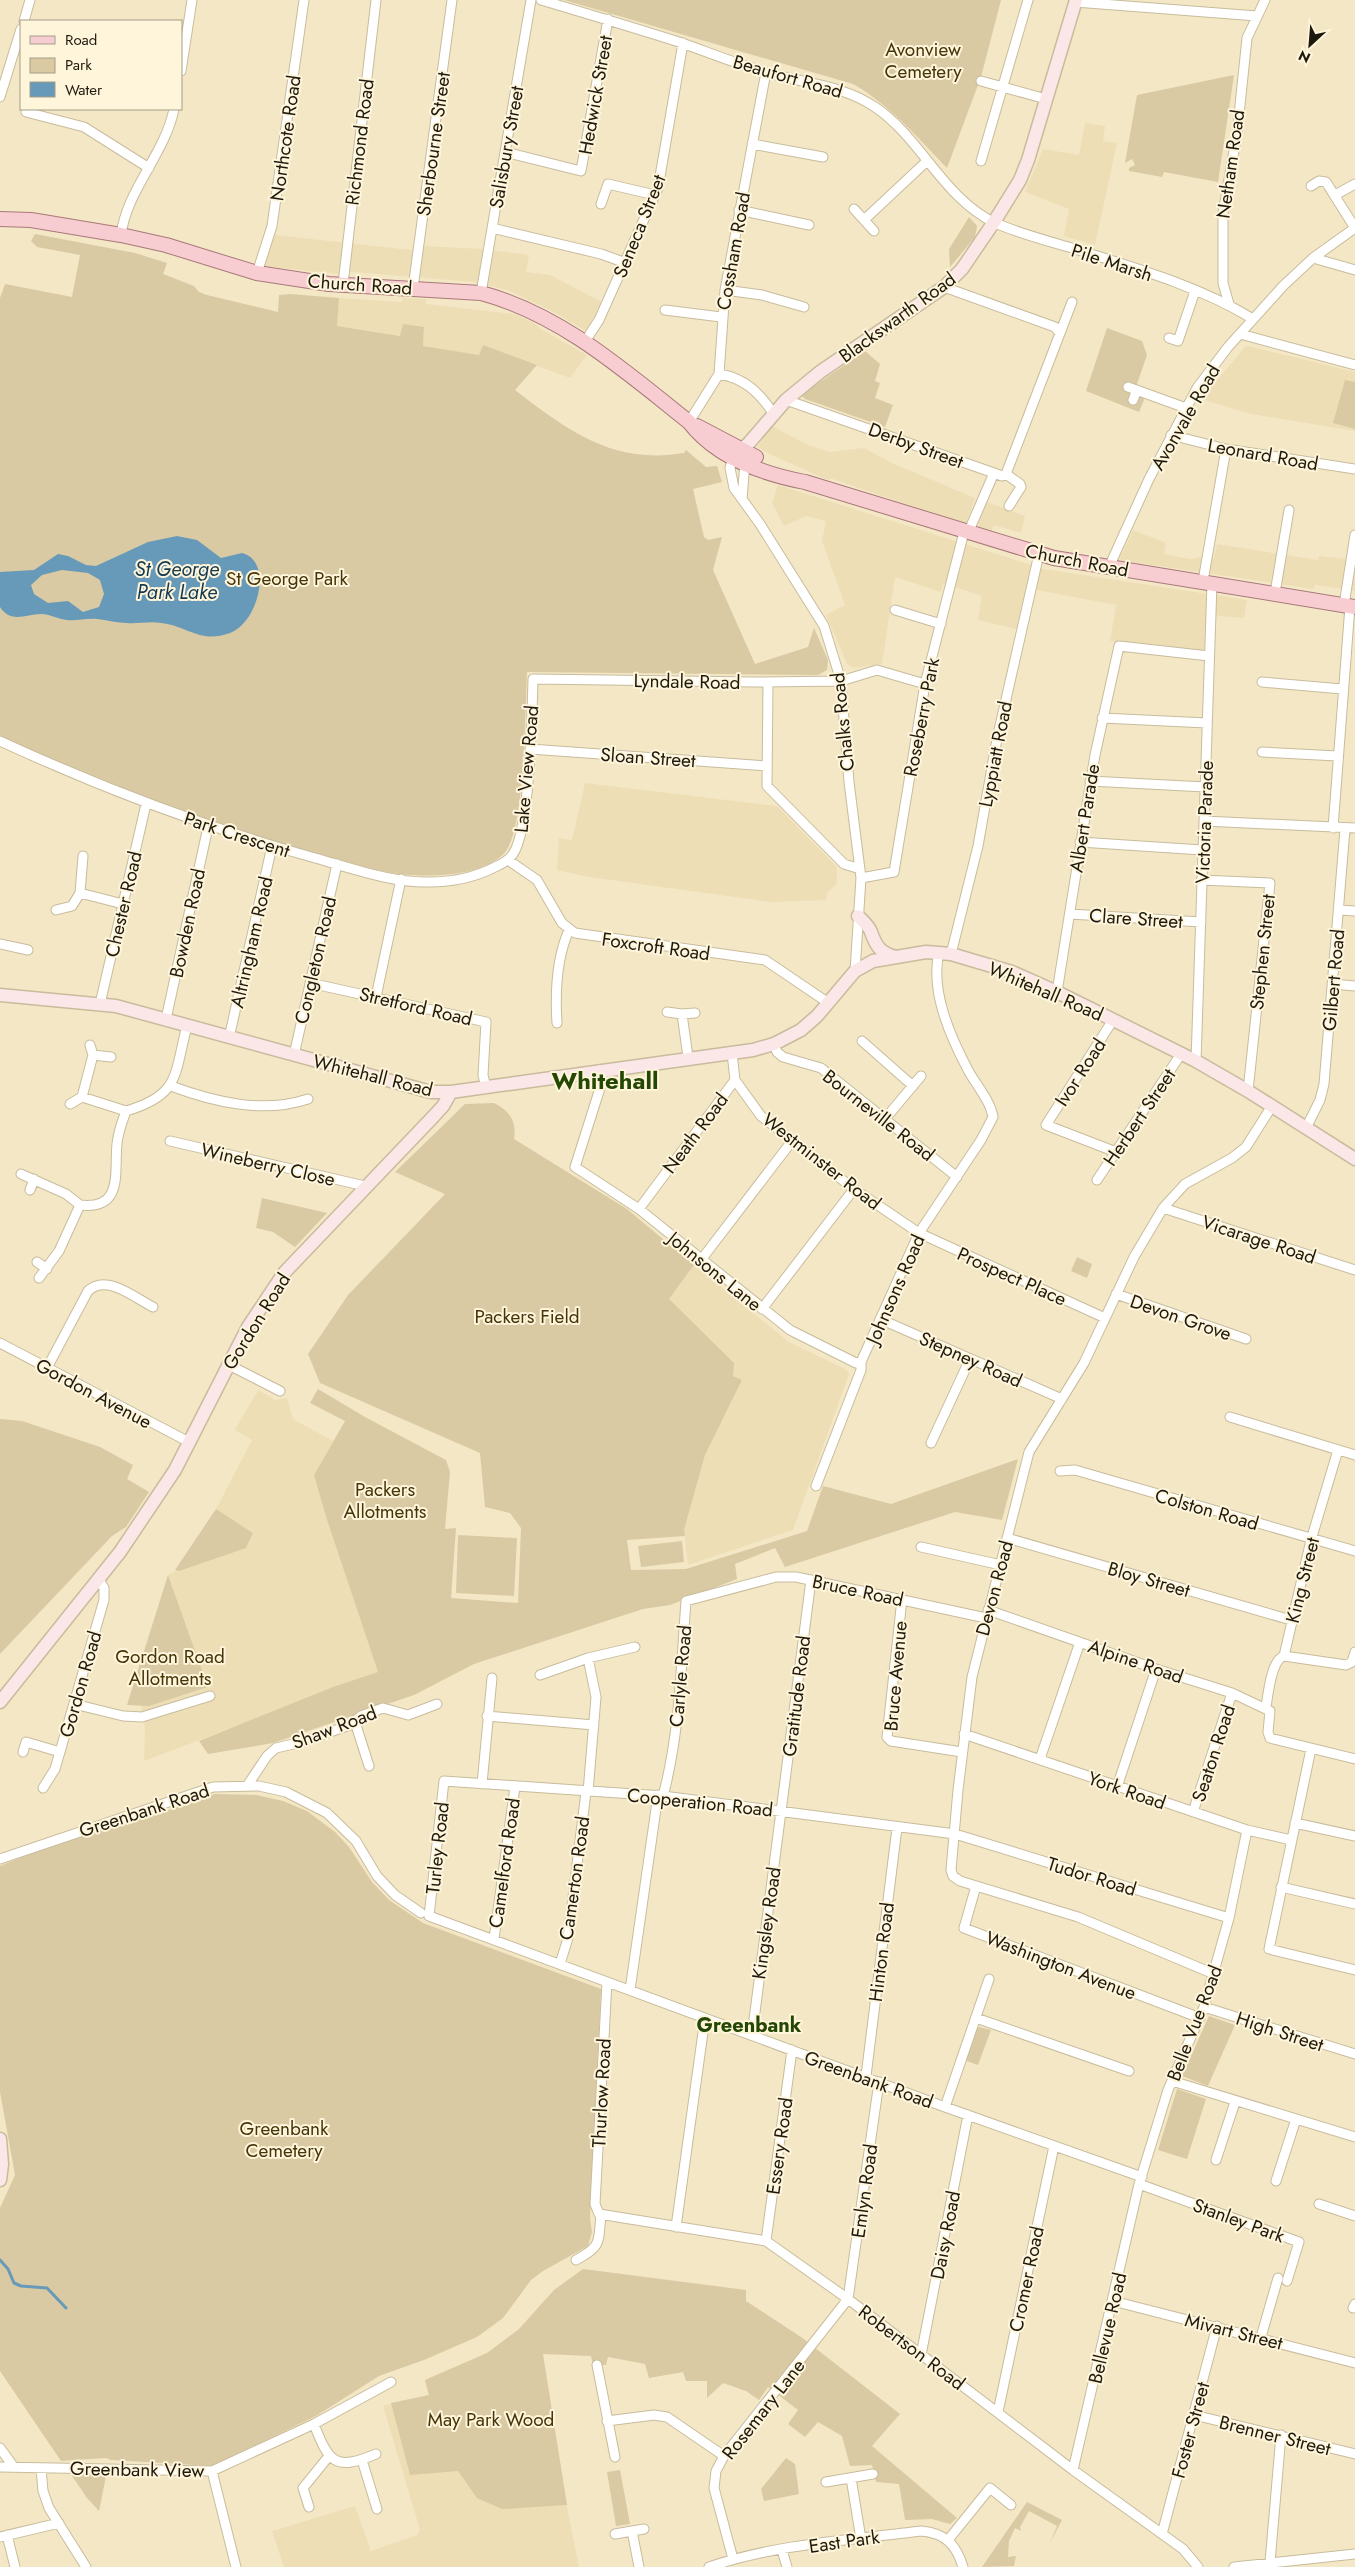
<svg xmlns="http://www.w3.org/2000/svg" width="1355" height="2567" font-family="Jost,sans-serif">
<style>
.built{fill:#eedeb6}
.green{fill:#d9caa3}
.water{fill:#6799b9;fill-rule:evenodd}
.lines{fill:none;stroke-linecap:round;stroke-linejoin:round}
.stream{stroke:#6799b9;stroke-width:3}
.street-casing{stroke:#c8bc9c;stroke-width:11}
.secondary-casing{stroke:#c8bc9c;stroke-width:15}
.primary-casing{stroke:#a8797a;stroke-width:16}
.street{stroke:#fff;stroke-width:9}
.secondary{stroke:#fbe6e8;stroke-width:12}
.primary{stroke:#f7cdd2;stroke-width:14}
.labels{text-anchor:middle;stroke-width:4;stroke-linejoin:round;paint-order:stroke}
.park-label{font-size:19px;fill:#44350a;stroke:#fff5da}
.street-label{font-size:19px;fill:#1e190e;stroke:#fff5da}
.water-label{font-size:20px;font-style:italic;fill:#113a52;stroke:#fff5da}
.neighbourhood-label{font-size:20px;font-weight:bold;fill:#244703;stroke:#fff5da}
.district-label{font-size:24px;font-weight:bold;fill:#244703;stroke:#fff5da}
</style>
<rect width="100%" height="100%" fill="#f4e7c6"/>
<path class="built" d="M1085 123 1105 126 1103 141 1117 143 1095 245 1064 236 1069 209 1025 192 1043 149 1079 155Z
M275 235 411 250 425 246 482 249 529 255 526 272 550 275 602 302 586 331 550 310 507 290 474 282 353 272 338 274 263 266Z
M339 298 402 302 403 298 426 299V304L515 314 539 326V328L587 355 570 378 484 346 479 355 422 346 424 327 401 336 337 326Z
M1248 346 1355 372V431L1251 414 1201 399 1245 347Z
M770 425 808 445 830 452 864 448 894 464 975 498 966 525 830 478 829 480 820 477 766 452 758 447Z
M778 485 1044 569 1247 600 1244 618 1207 615 1204 651 1110 641 1116 605 1026 588 1016 629 978 620 982 596 943 583 941 592 895 577 882 664 854 668 847 664 826 615 845 605 822 541 826 521 806 516 784 526 772 503Z
M987 502 1025 516 1021 533 994 525 991 532 979 527 978 524Z
M1133 530 1166 543 1164 554 1190 559 1200 557 1214 559 1217 544 1318 560 1319 556 1355 560V591L1315 585 1313 589 1119 560Z
M585 783 777 806 837 867V884L827 893 826 900 771 902 589 877 557 870 559 838 572 840Z
M694 1265 789 1342 847 1370 849 1374 793 1530 688 1565 684 1530 705 1455 742 1380 733 1376 669 1299Z
M258 1390 275 1400 287 1398 293 1419 333 1441 314 1475 326 1517 378 1672 144 1761 145 1729 141 1705 149 1706 208 1687 168 1575 253 1533 216 1509 252 1440 235 1430Z
M487 2353 560 2472 579 2567H284L272 2531 355 2506 371 2551 417 2535 420 2530 383 2406 429 2395 425 2380Z"/>
<path class="green" d="M564 0H1001L981 77 947 168C917 137 890 105 853 84Z
M1234 75 1218 182 1164 172 1162 177 1129 171V168L1135 165 1132 159 1125 163 1137 95Z
M969 217 977 226 975 237 950 267 949 249Z
M35 234 135 253 167 263 163 274 194 286 199 292 207 295 278 312 279 295 290 294 339 298 337 326 400 336 403 324 424 327 423 346 479 355 483 345 537 365 515 390C568 431 614 465 684 453L686 450 706 467 717 466 722 482 693 489 704 537 708 540 722 537 713 570 755 664 808 647 814 628 828 660 827 670 818 675 527 672C525 710 525 825 506 851 485 878 423 878 391 873 365 869 337 859 311 852 203 824 101 783 0 737V298L5 284 72 297 80 255 37 247 31 241Z
M1107 328 1142 341 1147 355 1137 384 1144 400 1139 412 1086 391Z
M865 351 880 364 875 381 880 383 875 398 893 405 885 427 805 399 801 395Z
M1345 380 1355 382V429L1333 423Z
M494 1103C510 1111 517 1122 514 1139L627 1209 694 1265 669 1299 734 1363 733 1376 742 1380 705 1455 684 1530 685 1536 627 1540 631 1570 686 1569 807 1531 823 1486 891 1504 1018 1459 1002 1520 955 1512 785 1567 775 1548 735 1564 737 1579 670 1605 643 1609 474 1664 414 1695 273 1743 208 1754 199 1741 333 1687 378 1672 326 1517 314 1475 345 1421 310 1403 318 1389 365 1417 446 1460 450 1472 445 1529 456 1528 451 1598 518 1603 521 1528 510 1513 485 1507 480 1453 320 1383 308 1354 348 1295 445 1194 395 1172 465 1104Z
M262 1198 327 1213 295 1247 273 1232 256 1228Z
M1077 1257 1092 1264 1087 1278 1071 1271Z
M0 1419 22 1421 100 1447 133 1465 127 1479 149 1492 126 1527 112 1536 0 1654Z
M216 1509 253 1533 246 1548 179 1571 175 1570Z
M458 1535 517 1538 514 1596 456 1593Z
M682 1541 684 1562 641 1567 638 1546Z
M168 1575 208 1687 149 1706 127 1705Z
M215 1794 256 1795 283 1801 307 1811 335 1832 349 1847 372 1882 389 1900 423 1923 601 1989 590 2219 592 2232 588 2246 543 2271 531 2280 503 2318 477 2337 424 2360 379 2376 316 2416 212 2466 111 2460 106 2458 61 2461 0 2371V2208L15 2175 0 2092V1866L64 1840 157 1814Z
M1209 2016 1235 2025 1208 2086 1182 2076Z
M979 2027 991 2030 978 2065 964 2060 976 2028Z
M1177 2089 1206 2099 1187 2159 1158 2150Z
M583 2269 746 2290V2301L801 2337 900 2414 872 2446 957 2518 950 2524 932 2519 905 2520 899 2484 876 2482 872 2465 850 2466 842 2436 818 2422 805 2437 788 2424 798 2410 768 2387 759 2400 746 2391 723 2383 707 2398V2381H686L683 2372 649 2378 645 2364 608 2357 606 2365H593L591 2356 543 2354 567 2505 502 2509 477 2498 458 2471 410 2475 391 2403 429 2395 425 2380 487 2353 519 2329 554 2290Z
M786 2458 795 2464 799 2494 764 2501 761 2489Z
M620 2470 630 2524 616 2526 607 2472Z
M70 2473 106 2476 99 2511 87 2498Z
M1027 2502 1062 2520 1050 2543 1057 2526 1029 2511 1020 2527 1021 2531 1015 2528 1009 2541 1008 2557 1016 2556 1014 2566 982 2567Z"/>
<path class="water" d="M177 536 197 540 221 558 242 553C274 561 258 623 230 633 200 644 188 626 161 623 150 621 138 624 127 623 117 623 107 620 97 619 87 618 77 621 67 620 58 619 50 614 41 614 26 614 11 624 0 607V572L34 570 58 554 68 556 86 565 96 566 148 542ZM62 570 88 573 100 580 104 594 99 607 83 612 68 601 48 603 34 594 31 585 42 575Z"/>
<g class="lines">
<path class="stream" d="M0 2260 8 2269 14 2283 21 2286 47 2288 66 2308"/>
<g class="street-casing">
<path id="street" d="M541 0C588 14 635 28 682 43 710 53 737 64 765 72 802 83 843 85 875 107 921 138 943 198 995 223 1021 234 1048 241 1075 249 1135 268 1199 286 1253 319
M1075 2 1257 16
M24 21 30 0
M181 71 192 0
M981 81 1046 99
M0 97 21 29
M26 112 84 127 149 168
M752 144 823 157
M505 152 581 171 608 19
M981 161 1028 0
M1311 186 1319 181 1326 182 1355 228
M1335 195 1355 184
M601 204 608 184 655 195
M854 209 874 231
M739 210 809 225
M864 220 927 161
M492 228 601 254 626 263
M121 235C127 189 165 154 174 109
M1313 258 1355 270
M257 273 272 226 304 0
M343 284 376 0
M944 287 1055 327 1060 333
M413 288 452 0
M725 290 762 295 804 307
M481 293 531 0
M1229 304 1223 283V213L1237 134 1247 38 1265 0
M665 310 721 317
M1240 334 1355 365
M1169 338 1178 341 1195 291
M584 343 599 320 658 188 683 43
M719 374C744 378 759 392 773 413
M1128 387 1186 408
M786 400 994 473 1002 476 1006 474 1020 484 1021 487 1009 506
M1133 400 1137 390
M689 422 719 374 725 290 766 72
M1171 435 1226 449 1355 469
M733 458 730 468 734 488 760 524 824 626 841 681 849 782 861 878 855 971
M1006 474 1072 302
M742 499 745 463
M968 533 994 473
M1109 567 1149 479 1197 388 1228 347 1283 286 1313 258 1355 228
M1203 581 1226 449
M1275 593 1289 510
M1344 605 1355 535
M895 610 941 624
M768 682 767 786 844 864 860 869
M1262 682 1342 689
M1102 718 1207 723
M0 741C104 789 204 827 315 858 351 868 392 883 429 882 452 882 474 878 495 867 502 864 509 860 513 854 530 830 532 713 533 679L754 682 841 681 877 670 925 684
M530 749 767 766
M1262 752 1337 756
M1090 781 1205 787
M1204 821 1355 828
M1333 828 1350 606
M1080 842 1202 850
M508 860 537 880 562 923 575 933 765 960 827 1002
M861 878 894 872 925 684 964 532
M1201 880 1270 883 1248 1091
M80 893 123 904
M56 910 72 906 80 893 83 856
M1339 910 1355 911
M1070 914 1201 922
M0 944 28 950
M951 954 978 846 997 739 1039 554
M310 983 486 1022 483 1075 486 1088
M1332 984 1355 986
M1057 992 1095 755 1119 646 1209 656
M376 997 401 879
M100 1004 146 804
M667 1012 682 1014 695 1013
M682 1014 688 1057
M166 1019 208 827
M1113 1020 1046 1125 1116 1152
M557 1023C555 992 556 959 569 930
M229 1038 272 846
M862 1041 913 1086
M774 1044 777 1052 783 1057 821 1068 957 1177
M93 1055 111 1057
M294 1055 337 864
M1196 1061 1212 583
M599 1070 601 1085 575 1167 639 1209 790 1330 856 1363 861 1362
M735 1080 761 1116 854 1189 919 1233 1105 1318
M171 1086C214 1102 263 1114 308 1099
M82 1097 93 1055 90 1045
M70 1104 82 1097 126 1111
M885 1119 921 1076
M1306 1128 1320 1100 1324 1084 1345 829
M170 1141 365 1186
M21 1174 66 1194 80 1205
M1097 1180 1181 1054
M30 1190 34 1179
M1163 1208 1355 1270
M639 1209 735 1080 732 1053
M701 1260 792 1141
M37 1262 47 1269
M39 1278 59 1251 80 1205C124 1210 114 1172 117 1144 118 1132 122 1122 126 1111 181 1095 174 1074 187 1026
M1116 1294 1246 1339
M762 1309 854 1189
M880 1319 1062 1399
M0 1343 189 1442
M227 1364 280 1391
M47 1368 88 1291C106 1273 135 1298 153 1307
M1230 1417 1355 1455
M931 1443 970 1359
M1060 1471 1075 1470 1355 1551
M816 1486 861 1370V1362L919 1233 981 1140 993 1117C990 1100 976 1085 968 1070 950 1036 930 991 939 952
M1007 1538 1291 1620
M921 1547 1001 1565
M902 1599 887 1737 891 1741 962 1752
M988 1610 1156 1669 1232 1693 1270 1711 1268 1732 1270 1738 1355 1759
M1284 1656 1346 1665 1352 1662 1355 1652
M588 1658 596 1697 588 1792
M540 1675 588 1658 635 1647
M74 1704 123 1716 142 1717 210 1696
M1266 1707C1268 1695 1271 1660 1284 1656L1311 1540 1338 1450
M487 1716 594 1725
M355 1722 369 1766
M964 1734 1247 1830 1291 1840
M1311 1749 1269 1949 1355 1970
M23 1752 26 1742 60 1752
M1040 1759 1080 1642
M482 1784 492 1678
M247 1786 267 1756 276 1748 302 1742 350 1725 361 1716 383 1708 408 1715 437 1704
M1117 1787 1156 1669
M43 1788 55 1769 104 1600V1588L98 1579
M663 1796C680 1733 681 1666 686 1601L776 1577H796L986 1618
M1193 1812 1232 1693
M1295 1823 1355 1836
M0 1859 213 1787 259 1786 286 1792 327 1813 356 1841 377 1876 395 1895 421 1913
M976 1886 964 1928 1200 2018
M1281 1887 1355 1904
M494 1939 515 1787
M560 1964 568 1938 586 1792
M1214 1974 1078 1917 960 1881 953 1876 951 1870 958 1790 972 1677 1029 1452 1084 1363 1134 1257 1163 1208 1185 1184 1232 1158 1246 1147 1272 1106
M607 1982 595 2204 599 2214 766 2241 848 2299 1073 2470 1183 2549 1198 2567
M630 1990 658 1795
M1204 2007 1355 2054
M976 2018 1129 2071
M752 2035 811 1580
M866 2076 897 1828
M1172 2081 1355 2137
M945 2107 989 1979
M1216 2160 1235 2102
M1142 2177 945 2107 429 1916 444 1781 663 1796 955 1834 1229 1918
M1276 2181 1296 2119
M1139 2184 1299 2242 1287 2281
M1319 2204 1355 2216
M676 2227 705 2018
M766 2241 792 2050
M576 2260C602 2246 598 2243 601 2215
M1113 2301 1355 2363
M1353 2308 1355 2304
M1261 2337 1278 2278
M921 2355 968 2115
M597 2365 615 2457
M998 2412 1054 2146
M1194 2415 1355 2454
M607 2421 654 2415 667 2417 724 2456
M314 2424C329 2463 335 2471 376 2454
M0 2448 13 2466
M362 2460 377 2509
M0 2467 212 2471 314 2424 391 2382
M41 2468 43 2491 49 2508 86 2567
M1073 2470 1139 2184 1168 2090 1204 2007 1229 1918 1247 1830
M212 2471 236 2567
M851 2478 861 2539
M826 2482 873 2474
M309 2507 303 2488 329 2456
M632 2531 644 2529
M615 2534 632 2531 639 2567
M1162 2534 1217 2326
M7 2535 15 2567
M0 2537 59 2523
M948 2540 990 2488 1011 2505
M782 2550 787 2567
M733 2559 714 2488 716 2471 724 2456 848 2299 879 2082
M1270 2562 1281 2435
M709 2567C776 2544 851 2540 921 2531 945 2533 956 2544 963 2567
M1234 2567 1355 2554"/>
</g>
<g class="secondary-casing">
<path id="secondary" d="M735 455 749 443 786 400 820 372 944 287 962 269 994 222 1020 180 1028 160 1076 0
M858 916C863 921 869 926 871 932 876 946 880 953 896 957
M0 995 116 1006 431 1092H451L753 1050 774 1044 801 1030 817 1016 855 971 873 961 926 952 951 954 1012 972 1057 992 1196 1061 1248 1091 1355 1159
M0 1702 120 1552 175 1470 248 1327 284 1273 432 1118 443 1106 451 1092
M0 2139 2 2164 0 2180"/>
</g>
<g class="primary-casing">
<path id="primary" d="M0 219 31 220 121 235 166 245 257 273 329 284 481 293C561 314 626 372 689 422 716 457 763 474 805 482L1054 558 1355 607
M697 426 756 457"/>
</g>
<use href="#street" class="street"/>
<use href="#secondary" class="secondary"/>
<use href="#primary" class="primary"/>
</g>
<g class="labels">
<g class="park-label">
<text x="923" y="56">Avonview<tspan x="923" dy="22">Cemetery</tspan></text>
<text x="287" y="585">St George Park</text>
<text x="527" y="1323">Packers Field</text>
<text x="385" y="1496">Packers<tspan x="385" dy="22">Allotments</tspan></text>
<text x="170" y="1663">Gordon Road<tspan x="170" dy="22">Allotments</tspan></text>
<text x="284" y="2135">Greenbank<tspan x="284" dy="22">Cemetery</tspan></text>
<text x="491" y="2426">May Park Wood</text>
</g>
<g class="street-label">
<text transform="translate(788 76) rotate(16)" y="7">Beaufort Road</text>
<text transform="translate(595 95) rotate(-80)" y="7">Hedwick Street</text>
<text transform="translate(285 138) rotate(-82)" y="7">Northcote Road</text>
<text transform="translate(359 142) rotate(-83)" y="7">Richmond Road</text>
<text transform="translate(433 144) rotate(-82)" y="7">Sherbourne Street</text>
<text transform="translate(506 147) rotate(-80)" y="7">Salisbury Street</text>
<text transform="translate(1230 164) rotate(-82)" y="7">Netham Road</text>
<text transform="translate(639 226) rotate(-68)" y="7">Seneca Street</text>
<text transform="translate(733 251) rotate(-80)" y="7">Cossham Road</text>
<text transform="translate(1112 262) rotate(18)" y="7">Pile Marsh</text>
<text transform="translate(360 284) rotate(4)" y="7">Church Road</text>
<text transform="translate(897 317) rotate(-36)" y="7">Blackswarth Road</text>
<text transform="translate(1185 417) rotate(-60)" y="7">Avonvale Road</text>
<text transform="translate(916 445) rotate(20)" y="7">Derby Street</text>
<text transform="translate(1263 454) rotate(10)" y="7">Leonard Road</text>
<text transform="translate(1077 560) rotate(11)" y="7">Church Road</text>
<text transform="translate(687 681) rotate(1)" y="7">Lyndale Road</text>
<text transform="translate(921 717) rotate(-79)" y="7">Roseberry Park</text>
<text transform="translate(842 722) rotate(-96)" y="7">Chalks Road</text>
<text transform="translate(995 754) rotate(-79)" y="7">Lyppiatt Road</text>
<text transform="translate(648 757) rotate(4)" y="7">Sloan Street</text>
<text transform="translate(526 769) rotate(-85)" y="7">Lake View Road</text>
<text transform="translate(1084 818) rotate(-81)" y="7">Albert Parade</text>
<text transform="translate(1204 822) rotate(-88)" y="7">Victoria Parade</text>
<text transform="translate(237 834) rotate(18)" y="7">Park Crescent</text>
<text transform="translate(123 904) rotate(-77)" y="7">Chester Road</text>
<text transform="translate(1136 918) rotate(4)" y="7">Clare Street</text>
<text transform="translate(187 923) rotate(-78)" y="7">Bowden Road</text>
<text transform="translate(251 942) rotate(-77)" y="7">Altringham Road</text>
<text transform="translate(656 946) rotate(8)" y="7">Foxcroft Road</text>
<text transform="translate(1262 952) rotate(-84)" y="7">Stephen Street</text>
<text transform="translate(315 960) rotate(-77)" y="7">Congleton Road</text>
<text transform="translate(1333 980) rotate(-85)" y="7">Gilbert Road</text>
<text transform="translate(1046 991) rotate(23)" y="7">Whitehall Road</text>
<text transform="translate(416 1006) rotate(13)" y="7">Stretford Road</text>
<text transform="translate(1080 1072) rotate(-57)" y="7">Ivor Road</text>
<text transform="translate(373 1075) rotate(14)" y="7">Whitehall Road</text>
<text transform="translate(879 1115) rotate(38)" y="7">Bourneville Road</text>
<text transform="translate(1139 1117) rotate(-56)" y="7">Herbert Street</text>
<text transform="translate(695 1133) rotate(-53)" y="7">Neath Road</text>
<text transform="translate(822 1161) rotate(38)" y="7">Westminster Road</text>
<text transform="translate(268 1164) rotate(13)" y="7">Wineberry Close</text>
<text transform="translate(1259 1239) rotate(18)" y="7">Vicarage Road</text>
<text transform="translate(715 1271) rotate(39)" y="7">Johnsons Lane</text>
<text transform="translate(1012 1276) rotate(24)" y="7">Prospect Place</text>
<text transform="translate(895 1289) rotate(-66)" y="7">Johnsons Road</text>
<text transform="translate(1181 1317) rotate(19)" y="7">Devon Grove</text>
<text transform="translate(256 1321) rotate(-58)" y="7">Gordon Road</text>
<text transform="translate(971 1359) rotate(24)" y="7">Stepney Road</text>
<text transform="translate(94 1393) rotate(28)" y="7">Gordon Avenue</text>
<text transform="translate(1207 1509) rotate(16)" y="7">Colston Road</text>
<text transform="translate(1149 1579) rotate(16)" y="7">Bloy Street</text>
<text transform="translate(1302 1580) rotate(-76)" y="7">King Street</text>
<text transform="translate(994 1588) rotate(-75)" y="7">Devon Road</text>
<text transform="translate(858 1590) rotate(12)" y="7">Bruce Road</text>
<text transform="translate(1136 1661) rotate(19)" y="7">Alpine Road</text>
<text transform="translate(680 1676) rotate(-85)" y="7">Carlyle Road</text>
<text transform="translate(895 1676) rotate(-85)" y="7">Bruce Avenue</text>
<text transform="translate(80 1684) rotate(-74)" y="7">Gordon Road</text>
<text transform="translate(796 1696) rotate(-83)" y="7">Gratitude Road</text>
<text transform="translate(334 1727) rotate(-21)" y="7">Shaw Road</text>
<text transform="translate(1213 1753) rotate(-72)" y="7">Seaton Road</text>
<text transform="translate(1127 1790) rotate(19)" y="7">York Road</text>
<text transform="translate(700 1802) rotate(6)" y="7">Cooperation Road</text>
<text transform="translate(144 1810) rotate(-18)" y="7">Greenbank Road</text>
<text transform="translate(437 1848) rotate(-84)" y="7">Turley Road</text>
<text transform="translate(504 1863) rotate(-82)" y="7">Camelford Road</text>
<text transform="translate(1092 1876) rotate(17)" y="7">Tudor Road</text>
<text transform="translate(574 1878) rotate(-82)" y="7">Camerton Road</text>
<text transform="translate(766 1923) rotate(-82)" y="7">Kingsley Road</text>
<text transform="translate(881 1952) rotate(-83)" y="7">Hinton Road</text>
<text transform="translate(1061 1965) rotate(21)" y="7">Washington Avenue</text>
<text transform="translate(1194 2023) rotate(-69)" y="7">Belle Vue Road</text>
<text transform="translate(1280 2031) rotate(18)" y="7">High Street</text>
<text transform="translate(869 2079) rotate(20)" y="7">Greenbank Road</text>
<text transform="translate(601 2093) rotate(-87)" y="7">Thurlow Road</text>
<text transform="translate(779 2146) rotate(-82)" y="7">Essery Road</text>
<text transform="translate(864 2191) rotate(-82)" y="7">Emlyn Road</text>
<text transform="translate(1239 2220) rotate(20)" y="7">Stanley Park</text>
<text transform="translate(945 2235) rotate(-79)" y="7">Daisy Road</text>
<text transform="translate(1026 2279) rotate(-78)" y="7">Cromer Road</text>
<text transform="translate(1107 2328) rotate(-77)" y="7">Bellevue Road</text>
<text transform="translate(1234 2331) rotate(14)" y="7">Mivart Street</text>
<text transform="translate(912 2347) rotate(37)" y="7">Robertson Road</text>
<text transform="translate(763 2409) rotate(-52)" y="7">Rosemary Lane</text>
<text transform="translate(1190 2430) rotate(-75)" y="7">Foster Street</text>
<text transform="translate(1275 2435) rotate(14)" y="7">Brenner Street</text>
<text transform="translate(137 2469) rotate(1)" y="7">Greenbank View</text>
<text transform="translate(844 2541) rotate(-8)" y="7">East Park</text>
</g>
<g class="water-label">
<text x="177" y="576">St George<tspan x="177" dy="23">Park Lake</tspan></text>
</g>
<g class="neighbourhood-label">
<text x="749" y="2032">Greenbank</text>
</g>
<g class="district-label">
<text x="605" y="1089">Whitehall</text>
</g>
</g>
<rect x="20" y="20" width="162" height="90" fill="#fff5da" stroke="#a59d88"/>
<rect x="30" y="36" width="25" height="8" fill="#f7cdd2" stroke="#a59d88"/>
<text x="65" y="45" font-size="15" fill="#1e190e">Road</text>
<rect x="30" y="58" width="25" height="15" fill="#d9caa3" stroke="#a59d88"/>
<text x="65" y="70" font-size="15" fill="#1e190e">Park</text>
<rect x="30" y="82" width="25" height="15" fill="#6799b9" stroke="#a59d88"/>
<text x="65" y="95" font-size="15" fill="#1e190e">Water</text>
<g transform="translate(1310 45) rotate(206)" stroke="#fff5da" stroke-width="4" paint-order="stroke">
<path d="M0-4L9 19L0 12L-9 19Z" fill="#1e190e"/>
<text y="-8" font-size="14" font-weight="bold" text-anchor="middle" fill="#1e190e">N</text>
</g>
</svg>
